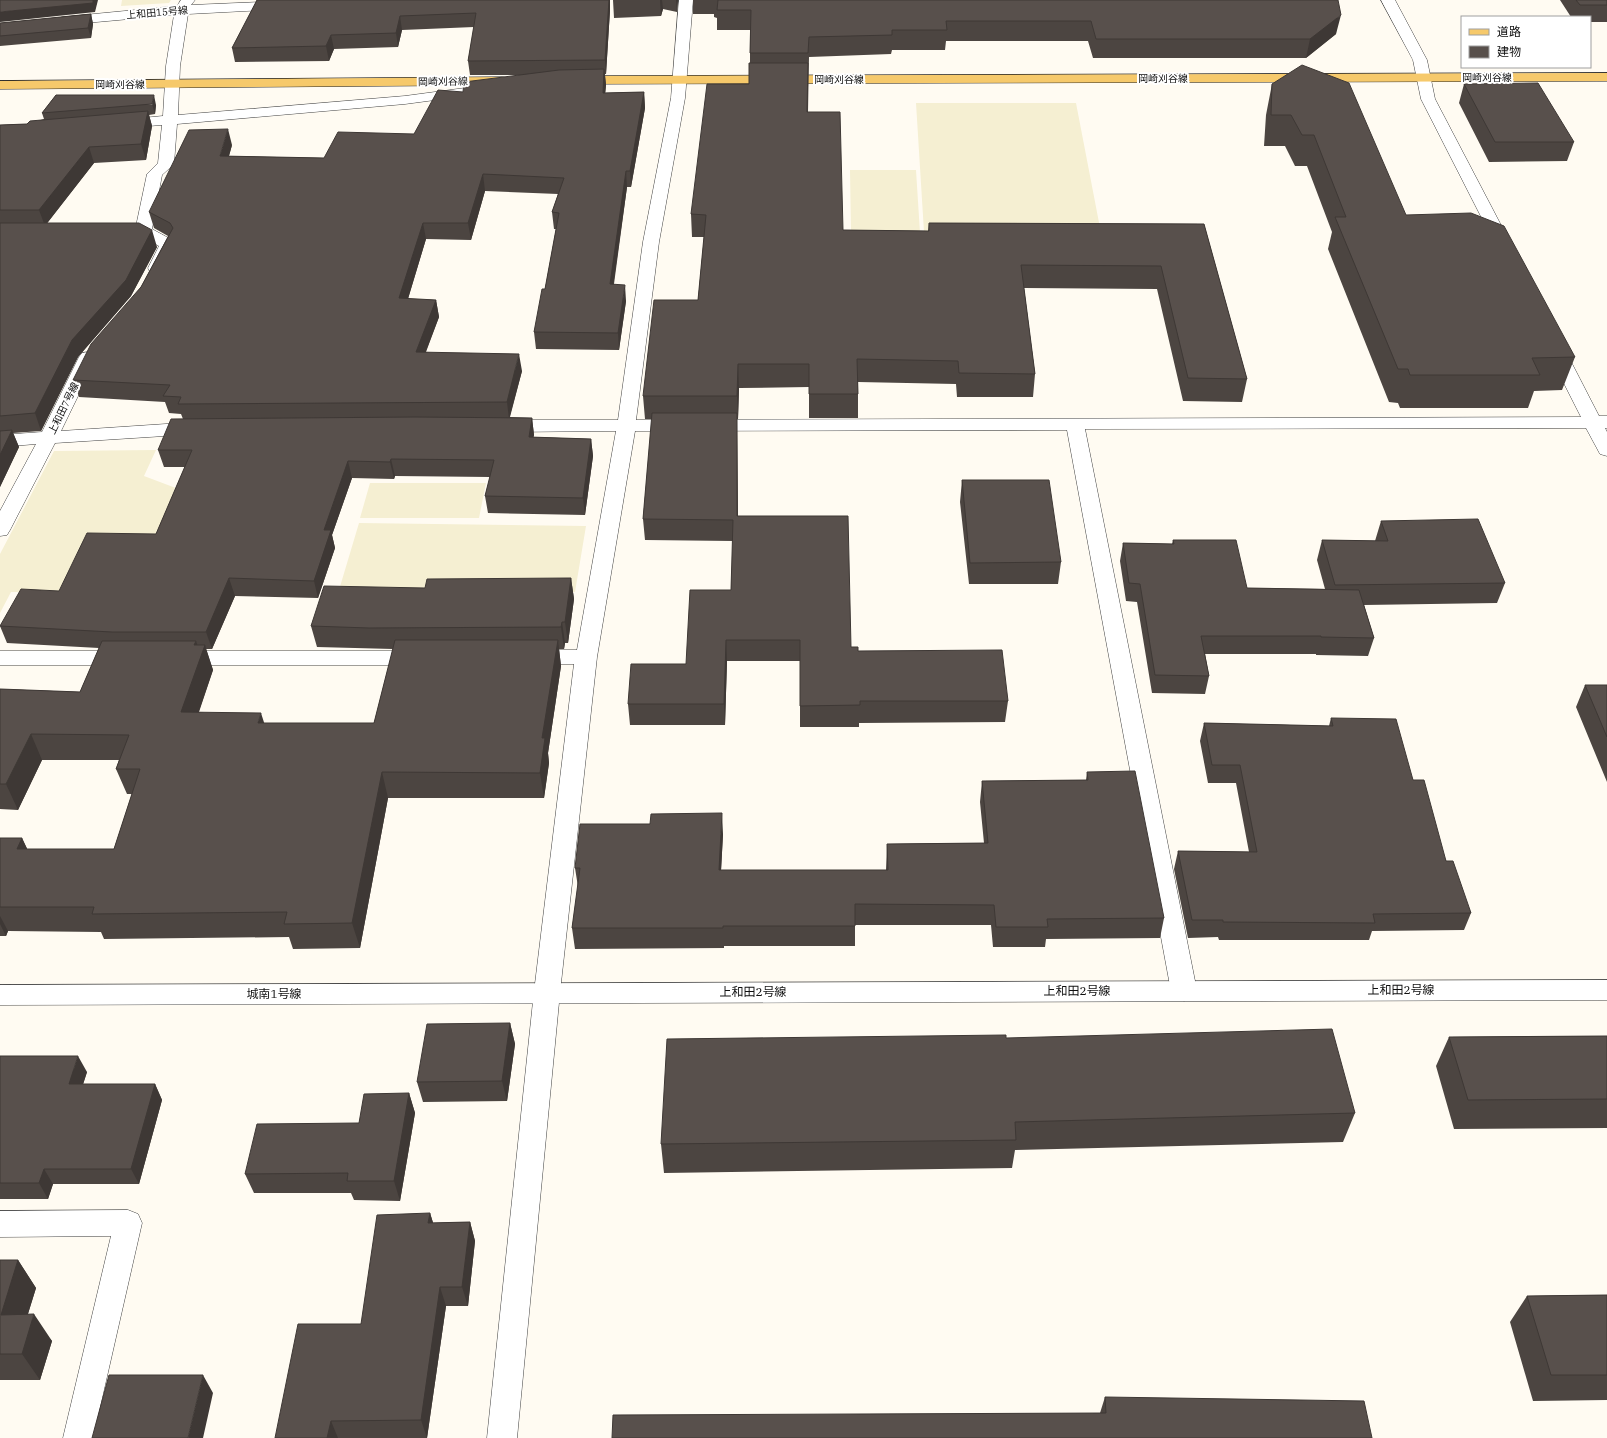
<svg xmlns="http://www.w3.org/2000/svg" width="1607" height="1438" font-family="'IBM Plex Serif','Noto Sans JP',serif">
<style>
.farmland{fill:#f5efd2}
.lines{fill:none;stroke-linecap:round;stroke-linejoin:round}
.minor-casing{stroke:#424242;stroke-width:1}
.tertiary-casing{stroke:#424242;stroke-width:1}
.primary-casing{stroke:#202020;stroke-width:1}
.minor{fill:#fff;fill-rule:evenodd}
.tertiary{fill:#fff;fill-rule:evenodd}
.primary{fill:#f6c96b;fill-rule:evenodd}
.wall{fill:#4c4541}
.shaded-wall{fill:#3e3835}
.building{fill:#58504c;stroke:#3e3835}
.labels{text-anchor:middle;stroke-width:4;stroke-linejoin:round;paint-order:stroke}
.far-street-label{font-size:10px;fill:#0f0f0f;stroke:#fff}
.street-label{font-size:12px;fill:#0f0f0f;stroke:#fff}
</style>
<rect width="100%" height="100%" fill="#fffbf2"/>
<path class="farmland" d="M122 0H171L169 3 121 6Z
M916 103H1076L1101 233 924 232Z
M850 170H916L920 233 851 232Z
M156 450 144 476 189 493 166 544 66 592H11L0 613V554L54 451Z
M370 483H486L479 518H360Z
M359 523 586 526 575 592 339 590Z"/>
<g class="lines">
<g class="minor-casing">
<path id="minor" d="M181 0H195L191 5 284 1 289 2 291 5 289 8 284 9 188 14 180 66 178 115 405 96 465 88 470 89 472 92 470 95 465 96 405 104 177 124 174 164 162 175 152 229 174 241 176 244 162 272 156 273 150 272 148 268 159 246 137 234 135 231 147 174 158 163 162 125 121 128 116 127 114 124 116 121 121 120 163 116 166 66 174 15 63 25 58 24 56 21 58 18 63 17 177 6Z
M679 0H693L685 98 659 242 636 420 1581 417 1546 348 1549 344 1555 343 1561 344 1564 348 1599 416H1607V428H1605L1607 432V456L1600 454 1586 428 1085 429 1197 991 1193 998 1184 1001 1175 998 1171 991 1067 430 635 431 597 657 560 992 517 1438H487L534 992 574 664H531L523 662 520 657 523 652 531 650H577L616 431 503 432 496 430 494 426 496 422 503 420H618L643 242 671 98Z
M1381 0H1395L1427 60 1435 99 1513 248 1511 251 1505 253 1499 251 1497 248 1421 99 1413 60Z
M88 352 94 353 97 357 61 431 196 422 203 424 205 428 203 432 196 434 55 443 10 530 7 535 0 536V511L36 444 0 447V435L42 432 79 357 82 353Z
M0 651H125L133 653 136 658 133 663 125 665H0Z
M179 651H421L429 653 432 658 429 663 421 665H179L171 663 168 658 171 653Z
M128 1210 138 1214 142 1223 93 1438H63L111 1236 0 1237V1211Z"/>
</g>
<g class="tertiary-casing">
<path id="tertiary" d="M1607 980V1000L0 1005V985Z"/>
</g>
<g class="primary-casing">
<path id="primary" d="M1607 73V81L575 84 570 83 568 80 570 77 575 76Z
M503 77 508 78 510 81 508 84 503 85 0 89V81Z"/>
</g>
<use href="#minor" class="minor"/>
<use href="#tertiary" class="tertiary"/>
<use href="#primary" class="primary"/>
</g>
<path class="wall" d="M257 0H610V10L606 74H605L606 85 605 93 644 92 645 108 631 187H627L614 284 626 301 619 350 536 349 534 332 545 289 556 229H554L552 212 558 194 485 191 471 240 426 239 408 299 436 300 439 317 426 352 522 371 510 417 532 418 534 435 533 437 591 439 593 456 585 515 488 513 485 496 490 477 395 476 394 479 352 478 332 535 335 548 318 598 235 596 212 649H206L213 670 199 712 264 723H374L393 649 317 647 311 626 425 588 571 578 574 599 568 643H565L564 649H559L561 666 548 753 549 763 544 798H388L360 948 293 949 289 937 104 939 101 932 8 931 6 936H0V838H22L27 849H114L132 794H127L116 769 119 760H42L18 810 0 809V689L80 692 99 648 7 643 0 626 156 534 185 467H164L158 450 183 419 181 414 169 413 165 402 79 397 73 380 141 287 168 236 154 228 149 212 232 145 229 156 324 158 414 134 463 92 519 75H470L468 61 474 27 402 30 398 47 334 49 329 61 235 62 232 48Z
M613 0H678L677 12 663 9 661 16 614 18Z
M693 0H1338L1336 34 1306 58H1093L1088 41H946L945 50H892L891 54 809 57 808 112 843 230 928 231 929 223 1204 224 1247 379 1242 402 1183 401 1157 289 1024 288 1035 374 1033 397H957L956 384 858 382V418H809V387L739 388 738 419H737L738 516 851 647 858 651 1008 701 1005 722 859 723V727H800V661H727L725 725H630L628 704 686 664 731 590 733 541 645 540 643 519 652 419H645L643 396 698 300 704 237H692L691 214 749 84 750 63V30H717V18L714 17V14H693Z
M1560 0H1607V22H1590V17H1571Z
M91 14 93 24 91 38 0 46V23Z
M1272 84 1406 215 1575 357 1562 390 1534 391 1528 408H1400L1398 403 1389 402 1328 249 1332 232 1307 166H1295L1285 146H1264L1266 115Z
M1464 84 1574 142 1567 161 1489 162 1459 103Z
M56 95 156 105 155 114 149 115 152 126 146 160 94 163 47 223 157 247 131 296 78 357 41 431 13 433 19 447 0 487V125L27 124 44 119 42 113Z
M962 480 1061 562 1058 584H969L960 502Z
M1381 521 1505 583 1497 603 1364 605 1374 638 1368 656 1316 655V654H1205L1209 676 1205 694 1152 693 1137 602 1126 601 1120 561 1123 543 1172 544 1173 540 1247 588 1325 589 1317 560 1322 540 1375 541Z
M1585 685H1607V782L1576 707Z
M1331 718 1413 780 1446 861 1471 913 1464 930 1372 931 1369 940H1219L1218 937 1188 938 1174 869 1178 851 1249 852 1236 783H1208L1200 741 1204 723 1329 726Z
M1087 772 1164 918 1160 938 1046 939 1045 947H993L991 925H855V946H724V948L575 949 572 928 578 887 575 868 723 834 721 870H886L887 844 984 843 980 802 982 781 1086 780Z
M510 1023 515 1044 507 1101 423 1102 417 1082Z
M1607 1036V1128L1454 1129 1436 1066 1449 1037Z
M1006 1038 1355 1113 1343 1142 1015 1150 1012 1168 664 1173 661 1144Z
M0 1056 87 1072 83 1084H155L162 1100 139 1184H53L48 1199H0Z
M409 1093 415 1113 400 1201 354 1200 351 1193H254L245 1174 359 1123Z
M430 1213 433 1223 470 1222 475 1241 468 1306H446L427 1438H275L361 1324Z
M0 1260H18L36 1288 28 1314 52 1341 40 1380H0Z
M1607 1295V1400L1533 1401 1510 1322 1527 1296Z
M1105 1397 1372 1438 1100 1413Z"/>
<path class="shaded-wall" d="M93 0H98L95 12 0 22V12Z
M609 0H610V10L606 74 605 60Z
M660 0H662L663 9 661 16Z
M676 0H678L677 12Z
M91 14 93 24 91 38 88 28Z
M1341 15 1336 34 1306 58 1310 39Z
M400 16 402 30 398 47 396 33Z
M331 35 334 49 329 61 326 46Z
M604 69 606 85 604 108 603 93Z
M644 92 645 108 631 187 630 171Z
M154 95 156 105 155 114 152 104Z
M148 111 152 126 146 160 141 144Z
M228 129 232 145 224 173 220 156Z
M89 147 94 163 45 226 39 210Z
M626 171 627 187 611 301 610 284Z
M483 174 485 191 471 240 468 223Z
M423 223 426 239 403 315 399 298Z
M152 230 157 247 131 296 78 357 41 431 35 413 72 340Z
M625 285 626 301 619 350 618 333Z
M436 300 439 317 419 369 416 352Z
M519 354 522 371 509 419 507 402Z
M738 364 739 388 738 419 737 396Z
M737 413V434L738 538 737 516Z
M532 418 534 435 531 454 529 437Z
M12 430 19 447 0 487V455Z
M591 439 593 456 585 515 583 498Z
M391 459 395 476 394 479 390 462Z
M348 461 352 478 332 535 335 548 318 598 314 581 324 530Z
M229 578 235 596 212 649 206 632Z
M571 578 574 599 568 643 565 622Z
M562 622 565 643 564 649 561 627Z
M558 640 561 666 548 753 549 763 544 798 540 773 542 738Z
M726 640 727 661 725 725 724 704Z
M196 641 201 655 205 645 213 670 190 737 181 712 194 645Z
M261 713 269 738 258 723Z
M31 734 42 760 18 810 6 784Z
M382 772 388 798 360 948 352 923Z
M722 813 723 834 720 890 719 870Z
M22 838 34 863 17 849Z
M0 916 8 931 6 936 0 924Z
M510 1023 515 1044 507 1101 502 1081Z
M78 1056 87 1072 78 1100 69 1084Z
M155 1084 162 1100 139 1184 131 1169Z
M409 1093 415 1113 400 1201 394 1181Z
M44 1169 53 1184 48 1199 39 1183Z
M430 1213 436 1232 428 1223Z
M470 1222 475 1241 468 1306 462 1287Z
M18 1260 36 1288 19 1342 1 1315Z
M440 1287 446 1306 427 1438 421 1420Z
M34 1314 52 1341 40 1380 22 1354Z
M203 1375 213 1393 203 1438H188Z
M331 1421 338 1438H327Z"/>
<path class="building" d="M0 0H93V3L0 12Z
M257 0H609L605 60 468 61 476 13 400 16 396 33 331 35 326 46 232 48Z
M718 0H1338L1341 15 1310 39H1096L1091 21H946L947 30H892V35L809 37 808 53H750L751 10H717Z
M1576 0H1607V5H1580Z
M91 14 88 28 0 36V23Z
M749 63H808L807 112H840L843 230 929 231V223L1204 224 1247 379 1188 378 1161 266 1021 265 1035 374 959 373 958 361 857 359 858 394H809V364H738L737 396H643L654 300H698L706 215 691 214 707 84H749Z
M1302 65 1349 83 1406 215 1471 213 1504 226 1575 357 1532 358 1540 375H1410L1408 369H1398L1335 217H1346L1314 135H1302L1291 115H1271L1272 84Z
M604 69 603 93 644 92 630 171H626L610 284 625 285 618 333 534 332 542 289H545L559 213 552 212 564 178 483 174 468 223H423L399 298 436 300 416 352 519 354 507 402 178 404 181 397 163 396 170 385 73 380 91 344 141 287 173 228 170 223 149 212 189 130 228 129 220 156 324 158 338 132 414 134 438 90 463 92 464 82 559 70Z
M1538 83 1574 142H1495L1464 84Z
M56 95H154L152 104 42 113Z
M148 111 141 144 89 147 39 210H0V125L27 124 30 121Z
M0 223H139L152 230 126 280 72 340 35 413 0 416Z
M652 413H737V516H848L851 647H858V651L1002 650 1008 701H860V705L800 706V640H726L724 704H628L631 664H686L690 590H731L733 520 643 519Z
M415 417 532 418 529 437 591 439 583 498 485 496 494 460 391 459 390 462 348 461 324 530H331L314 581 229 578 206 632H112L0 626 21 589 59 591 87 533 156 534 192 450H158L171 419Z
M12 430 0 455V431Z
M962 480H1049L1061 562 970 563Z
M1478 519 1505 583 1335 585 1322 540 1388 541 1381 521Z
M1173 540H1236L1247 588 1359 590 1374 638 1321 637V636H1201L1209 676 1155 675 1140 584 1129 583 1123 543 1174 544Z
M571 578 565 622H562L561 627 369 628 311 626 324 586 425 588 427 579Z
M395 640H558L542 738H545L540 773 382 772 352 923 284 924 287 912 92 914 94 907H0V838H22L17 849H114L140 769H116L129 735 31 734 6 784H0V689L80 692 102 641H196L194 645H205L181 712 261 713 258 723H374Z
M1585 685H1607V737Z
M1331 718 1396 719 1413 780H1424L1446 861H1453L1471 913 1373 914 1375 923 1223 922V920H1192L1178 851 1257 852 1240 765H1212L1204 723 1333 726Z
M1135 771 1164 918 1047 919 1048 927H996L994 905 855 904V926H723V928H572L580 868H575L580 824H650L651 814 722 813 719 870H888L887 844 988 843 982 781 1088 780 1087 772Z
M510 1023 502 1081 417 1082 427 1024Z
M1332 1029 1355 1113 1015 1122 1016 1140 661 1144 667 1039 1006 1035V1038Z
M1607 1036V1099L1468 1100 1449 1037Z
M0 1056H78L69 1084H155L131 1169H44L39 1183H0Z
M409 1093 394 1181H347L348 1173 245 1174 257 1124 359 1123 364 1094Z
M430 1213 428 1223 470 1222 462 1287H440L421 1420 331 1421 327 1438H275L298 1324H361L377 1215Z
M0 1260H18L1 1315 34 1314 22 1354H0Z
M1607 1295V1375H1551L1527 1296Z
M109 1375H203L188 1438H92Z
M1105 1397 1364 1401 1372 1438H612L613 1415 1106 1413Z"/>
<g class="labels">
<g class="far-street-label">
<text transform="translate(157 12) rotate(-5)" y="4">上和田15号線</text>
<text x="1487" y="81">岡崎刈谷線</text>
<text x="1163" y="82">岡崎刈谷線</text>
<text x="839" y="83">岡崎刈谷線</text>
<text transform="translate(443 81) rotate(-1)" y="4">岡崎刈谷線</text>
<text x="120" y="88">岡崎刈谷線</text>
<text transform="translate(63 408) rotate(-64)" y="4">上和田7号線</text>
</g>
<g class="street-label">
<text x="1401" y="994">上和田2号線</text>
<text x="1077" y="995">上和田2号線</text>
<text x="753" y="996">上和田2号線</text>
<text x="274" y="998">城南1号線</text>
</g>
</g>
<rect x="1461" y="16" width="130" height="52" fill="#ffffff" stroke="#9f9f9f"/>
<rect x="1469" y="29" width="20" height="6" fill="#f6c96b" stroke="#9f9f9f"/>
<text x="1497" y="36" font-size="12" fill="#0f0f0f">道路</text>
<rect x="1469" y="46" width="20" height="12" fill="#58504c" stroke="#9f9f9f"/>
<text x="1497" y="56" font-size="12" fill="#0f0f0f">建物</text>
</svg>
